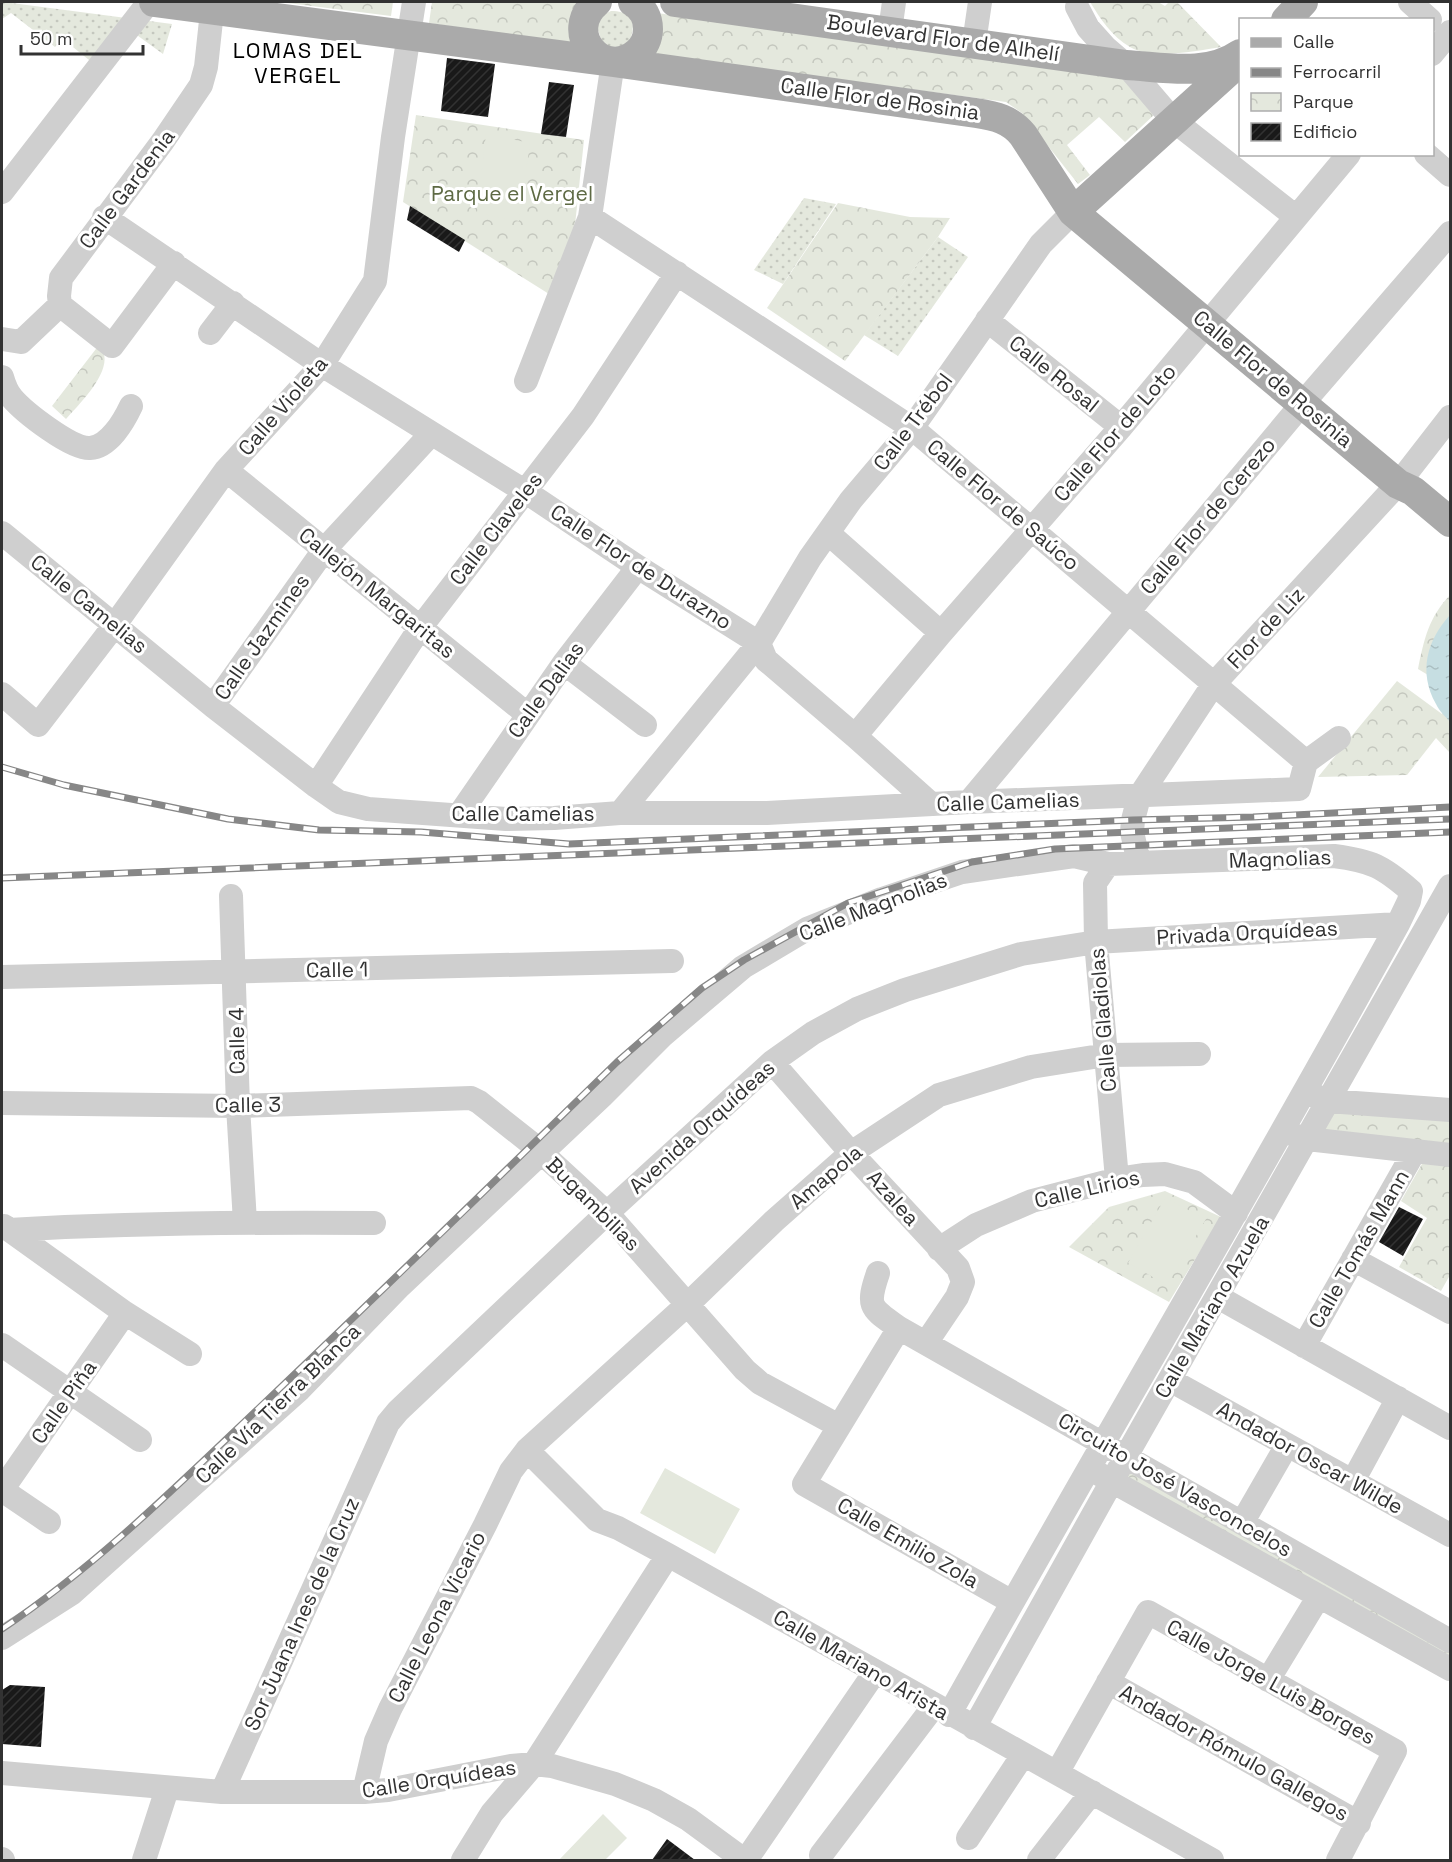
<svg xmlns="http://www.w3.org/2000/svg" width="1452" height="1862" font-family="'Space Grotesk',sans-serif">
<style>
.grass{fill:url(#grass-dots)}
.park{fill:url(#park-crowns)}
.pitch{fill:#e4e8dd}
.water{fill:url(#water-ripples)}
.building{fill:url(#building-hatch)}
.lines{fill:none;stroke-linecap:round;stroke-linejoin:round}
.minor{stroke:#cfcfcf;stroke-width:24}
.major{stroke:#aaa;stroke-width:30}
.rail-casing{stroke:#878787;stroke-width:7}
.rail{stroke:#fff;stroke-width:4.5;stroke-dasharray:14;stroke-linecap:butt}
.labels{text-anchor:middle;stroke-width:6;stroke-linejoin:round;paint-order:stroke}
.street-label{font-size:21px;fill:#323232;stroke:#fff}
.park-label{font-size:21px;fill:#5e6a44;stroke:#fff}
.neighbourhood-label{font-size:22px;letter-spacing:1.5px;fill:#000;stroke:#fff}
</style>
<defs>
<pattern id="grass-dots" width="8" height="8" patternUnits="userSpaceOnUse" patternTransform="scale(1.5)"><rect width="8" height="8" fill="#e4e8dd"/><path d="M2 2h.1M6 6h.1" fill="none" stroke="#c4c7be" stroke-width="1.8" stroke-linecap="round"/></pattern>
<pattern id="park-crowns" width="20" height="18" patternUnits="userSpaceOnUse" patternTransform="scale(1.5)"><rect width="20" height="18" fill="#e4e8dd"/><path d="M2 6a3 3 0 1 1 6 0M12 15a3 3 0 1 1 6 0" fill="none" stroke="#c4c7be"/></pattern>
<pattern id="water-ripples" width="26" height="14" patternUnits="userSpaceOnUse" patternTransform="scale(1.5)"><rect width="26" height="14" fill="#c6dee2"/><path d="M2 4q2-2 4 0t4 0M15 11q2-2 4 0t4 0" fill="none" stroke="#abbfc2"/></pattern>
<pattern id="building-hatch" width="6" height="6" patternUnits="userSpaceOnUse" patternTransform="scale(1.5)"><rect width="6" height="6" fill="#191919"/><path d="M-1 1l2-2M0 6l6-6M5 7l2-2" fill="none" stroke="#323232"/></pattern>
</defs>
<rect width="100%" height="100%" fill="#fff"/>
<path class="grass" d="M2 2H4L172 24 163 54 123 25 94 64 63 39 55 47 11 13 2 19Z
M611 11C638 11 635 28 628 46L604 48 596 24 604 14Z
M804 198 836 204 783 284 754 270Z
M938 237 968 257 898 356 864 335Z"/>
<path class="park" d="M280 2H393L391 16Z
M432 2H566L577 3 570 18 572 45 429 23Z
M1090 2H1158L1165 6 1169 2H1177L1221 47C1197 51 1152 60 1130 47 1112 37 1100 18 1090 2Z
M657 13 1124 79 1155 114 1125 142 1099 117 1067 145 1090 175 1078 184 1022 113 1006 102 651 54Z
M416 115 584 140 575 225 549 294 403 202Z
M838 203 910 217 950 218 938 237 845 361 767 308Z
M99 345C119 366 80 403 66 419L52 406Z
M1450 595V753L1436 738 1407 775 1318 777 1397 681 1442 714 1444 706 1438 681 1418 669C1424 639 1429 617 1450 595Z
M1343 1111 1450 1120V1147L1329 1135 1323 1125 1328 1114Z
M1423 1162 1450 1164V1275L1441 1291 1399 1267 1427 1218 1401 1201Z
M1165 1191 1221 1217 1169 1302 1069 1247 1109 1207Z
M1127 1466 1450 1647V1663L1121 1479Z"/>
<path class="pitch" d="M486 134 530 143 519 221 477 213Z
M1165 1198 1206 1219 1167 1285 1128 1263Z
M665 1468 740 1509 715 1554 640 1513Z
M603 1814 627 1838 605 1860H559Z"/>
<path class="water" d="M1450 615V722C1446 717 1439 711 1436 704 1418 672 1427 640 1450 615Z"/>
<path class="building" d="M447 58 495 64 488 117 441 111Z
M549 82 574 85 566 137 541 134Z
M410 206 465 240 459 252 407 220Z
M1399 1207 1423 1219 1403 1256 1379 1242Z
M10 1685 45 1687 41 1747 2 1744V1690Z
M667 1839 695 1860H652Z"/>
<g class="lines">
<path class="minor" d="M1410 2 1430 20
M1077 7 1088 28 1105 47 1126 65 1173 120 1296 217
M890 31 894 2
M974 43 980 2
M1432 54 1450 32
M1426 154 1450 175
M2 192 149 2
M104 217 322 365 526 492 638 567 759 643 766 660 855 736 931 804
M590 217 912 428 1306 762
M60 305 112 346 174 263
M987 320 1121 427
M210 333 233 303
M2 339 21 342 60 305 59 296 61 278 163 141 201 85 206 67 213 2
M2 377C4 384 7 392 12 398 24 412 71 449 90 448 109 447 124 421 131 406
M526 381 590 217 613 62
M226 470 527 714
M2 533 213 706 316 786 339 802 368 809 506 819 554 818 620 813H767L969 802 1299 789 1306 762
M828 533 941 633
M564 663 645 725
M2 694 38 725 114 626 226 470 322 365 375 281 393 137 414 2
M213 706 324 550 431 434
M855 736 941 633 1121 427 1349 154
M1306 762 1339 738
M316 786 420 628 583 416 677 273
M969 802 1302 404 1450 233
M620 813 759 643 810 558 851 500 912 428 1041 244 1073 212
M459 815 564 663 638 567
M1139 863 1132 832 1133 820 1139 797 1213 685 1398 484 1450 417
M1108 864 1095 883 1096 942 1117 1179
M231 896 238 1106 245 1222
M2 977 672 961
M772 1062 851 1153 958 1268 963 1282 957 1297 926 1343
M1316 1096 1328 1101 1450 1110
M2 1103 238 1106 471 1098 479 1102 532 1144 607 1213 745 1370 760 1383 839 1426
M1294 1135 1307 1139 1450 1155
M4 1226 125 1313 190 1354
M9 1230C131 1223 252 1222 374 1223
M939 1249 976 1225 1032 1201 1117 1179 1143 1175 1165 1174 1194 1182 1236 1213
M1353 1259 1450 1312
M878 1273C866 1308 871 1308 899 1328L1450 1641
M1218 1297 1450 1428
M899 1328 804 1484 1012 1602
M2 1345 140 1440
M1304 1346 1414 1152
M1170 1380 1450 1535
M527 1450 597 1520 618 1528 668 1555 1212 1860
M1099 1474 1450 1669
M1353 1481 1398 1398
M49 1522 2 1490 125 1313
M1242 1523 1287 1445
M2 1638 71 1594 300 1389 400 1286 602 1096 663 1035 743 967 807 929 882 899 962 872 1074 856 1108 864 1334 856C1372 861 1382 866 1411 891
M1268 1680 1319 1596
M1108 1682 1359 1823
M949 1715C1097 1450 1252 1190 1398 924L1409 901 1411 891
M974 1728 1112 1481 1450 886
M2 1773 222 1792H364L388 1790 511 1766 534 1764 552 1766 615 1784 654 1800 688 1819 744 1860
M1057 1773 1148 1612 1395 1751 1338 1860
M222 1792 388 1423 398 1411 607 1213 772 1062 813 1033 857 1009 905 990 1021 954 1096 942 1398 924
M364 1792 376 1741 390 1709 485 1525 511 1471 527 1450 688 1304 774 1221 851 1153 939 1095 1031 1067 1106 1055 1199 1054
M968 1838 1023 1755
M821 1855 934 1706
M2 1859 3 1860
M144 1860 167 1789
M463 1860 492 1813 534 1764 668 1555
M746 1860 875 1672
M1039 1860 1092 1792"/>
<path class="major" d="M154 2 613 62 976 113C995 116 1010 119 1023 135L1073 212 1398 484 1413 491 1450 522
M597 2C561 32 603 82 637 53 644 47 648 38 648 29 648 18 643 8 633 2
M675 2 1126 65C1164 67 1207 77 1240 54
M1286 20 1303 2
M1073 212 1240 61"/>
<g class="rail-casing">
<path id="rail" d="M2 767 64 785 228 819 319 830 421 832 569 844 1133 820 1253 817 1450 807
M2 878 1450 819
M2 1629C96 1566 177 1486 259 1408 379 1294 498 1178 617 1062L702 988 744 960 848 903 972 862 1055 849 1450 832"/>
</g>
<use href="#rail" class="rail"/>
</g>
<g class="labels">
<g class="street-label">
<text transform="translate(943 38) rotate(8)" y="7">Boulevard Flor de Alhelí</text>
<text transform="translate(880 99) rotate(8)" y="7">Calle Flor de Rosinia</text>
<text transform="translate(127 189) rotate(-53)" y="7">Calle Gardenia</text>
<text transform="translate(1054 374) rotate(39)" y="7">Calle Rosal</text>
<text transform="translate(1273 379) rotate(40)" y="7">Calle Flor de Rosinia</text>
<text transform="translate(283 406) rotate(-49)" y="7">Calle Violeta</text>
<text transform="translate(913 422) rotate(-53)" y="7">Calle Trébol</text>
<text transform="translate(1115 433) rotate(-49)" y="7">Calle Flor de Loto</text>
<text transform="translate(1003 505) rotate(40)" y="7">Calle Flor de Saúco</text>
<text transform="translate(1208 516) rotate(-50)" y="7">Calle Flor de Cerezo</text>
<text transform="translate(496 529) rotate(-52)" y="7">Calle Claveles</text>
<text transform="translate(641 567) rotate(33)" y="7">Calle Flor de Durazno</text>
<text transform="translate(377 593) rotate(39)" y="7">Callejón Margaritas</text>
<text transform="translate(89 604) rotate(39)" y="7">Calle Camelias</text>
<text transform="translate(1266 628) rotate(-47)" y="7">Flor de Liz</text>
<text transform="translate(262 637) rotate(-55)" y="7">Calle Jazmines</text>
<text transform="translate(546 690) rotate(-54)" y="7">Calle Dalias</text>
<text transform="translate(1008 802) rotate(-2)" y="7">Calle Camelias</text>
<text x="523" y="821">Calle Camelias</text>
<text transform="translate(1280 859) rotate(-2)" y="7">Magnolias</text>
<text transform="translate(873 907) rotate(-21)" y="7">Calle Magnolias</text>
<text transform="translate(1247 933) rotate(-3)" y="7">Privada Orquídeas</text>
<text transform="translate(337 970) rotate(-1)" y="7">Calle 1</text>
<text transform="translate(1103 1020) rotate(-95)" y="7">Calle Gladiolas</text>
<text transform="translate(237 1041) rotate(-91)" y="7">Calle 4</text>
<text transform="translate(248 1105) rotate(-1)" y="7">Calle 3</text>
<text transform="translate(702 1127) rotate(-42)" y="7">Avenida Orquídeas</text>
<text transform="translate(826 1177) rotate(-40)" y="7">Amapola</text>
<text transform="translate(1087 1189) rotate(-13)" y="7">Calle Lirios</text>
<text transform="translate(893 1198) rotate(48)" y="7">Azalea</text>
<text transform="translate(593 1204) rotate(45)" y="7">Bugambilias</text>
<text transform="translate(1359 1249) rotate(-60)" y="7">Calle Tomás Mann</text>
<text transform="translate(1212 1307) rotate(-60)" y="7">Calle Mariano Azuela</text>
<text transform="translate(64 1402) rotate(-55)" y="7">Calle Piña</text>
<text transform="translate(278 1404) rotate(-44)" y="7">Calle Vía Tierra Blanca</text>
<text transform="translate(1310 1458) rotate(29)" y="7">Andador Oscar Wilde</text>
<text transform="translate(1175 1485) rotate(30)" y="7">Circuito José Vasconcelos</text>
<text transform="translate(908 1543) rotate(30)" y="7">Calle Emilio Zola</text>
<text transform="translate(302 1614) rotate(-66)" y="7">Sor Juana Ines de la Cruz</text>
<text transform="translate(437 1617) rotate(-63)" y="7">Calle Leona Vicario</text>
<text transform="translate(861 1665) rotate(30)" y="7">Calle Mariano Arista</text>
<text transform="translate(1271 1682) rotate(29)" y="7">Calle Jorge Luis Borges</text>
<text transform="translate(1234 1753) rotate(29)" y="7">Andador Rómulo Gallegos</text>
<text transform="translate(439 1779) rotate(-9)" y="7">Calle Orquídeas</text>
</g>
<g class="park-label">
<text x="512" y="201">Parque el Vergel</text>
</g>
<g class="neighbourhood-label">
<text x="298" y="58">LOMAS DEL<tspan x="298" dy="25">VERGEL</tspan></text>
</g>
</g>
<rect width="1452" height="1862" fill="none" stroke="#323232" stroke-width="6"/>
<rect x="1239" y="18" width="195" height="138" fill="#ffffff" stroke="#adadad" stroke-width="1.5"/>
<rect x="1251" y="38" width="30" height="9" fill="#aaaaaa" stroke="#adadad" stroke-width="1.5"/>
<text x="1293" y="48" font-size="18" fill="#323232">Calle</text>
<rect x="1251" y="68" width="30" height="9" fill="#878787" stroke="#adadad" stroke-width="1.5"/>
<text x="1293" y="78" font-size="18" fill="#323232">Ferrocarril</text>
<rect x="1251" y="93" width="30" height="18" fill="url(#park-crowns)" stroke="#adadad" stroke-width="1.5"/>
<text x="1293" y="108" font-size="18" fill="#323232">Parque</text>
<rect x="1251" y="123" width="30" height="18" fill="url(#building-hatch)" stroke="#adadad" stroke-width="1.5"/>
<text x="1293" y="138" font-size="18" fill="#323232">Edificio</text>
<path d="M21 45v9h122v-9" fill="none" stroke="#323232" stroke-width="3"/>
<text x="30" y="45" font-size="18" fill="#323232" stroke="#ffffff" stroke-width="4.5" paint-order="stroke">50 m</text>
</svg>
